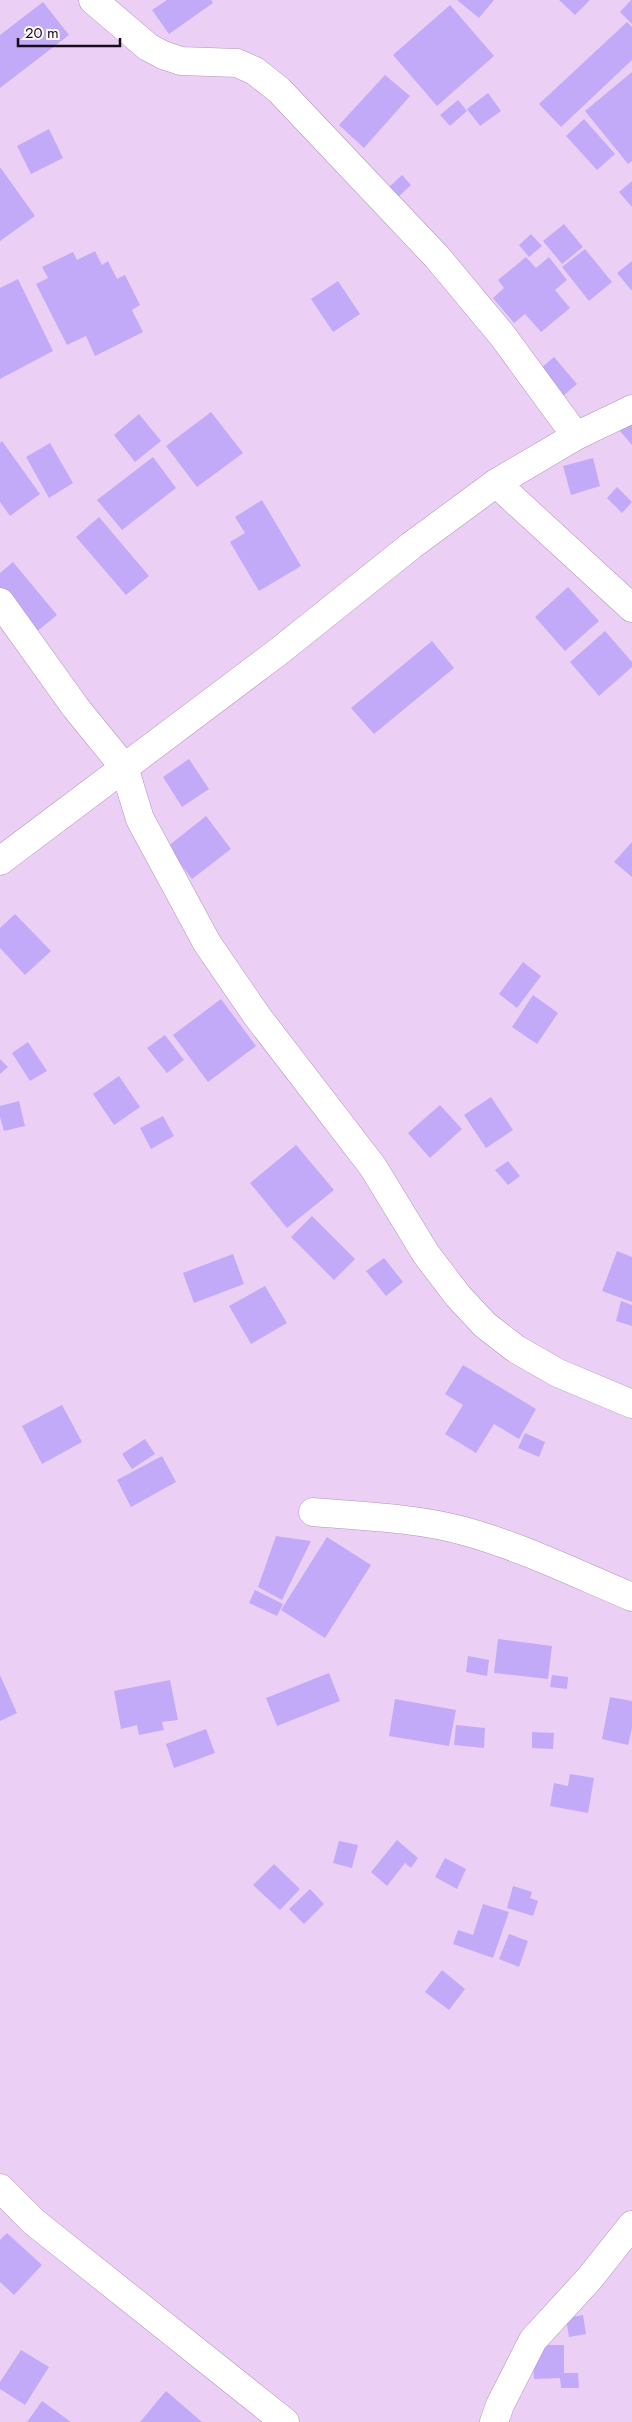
<svg xmlns="http://www.w3.org/2000/svg" width="632" height="2422" font-family="Jost,sans-serif">
<style>
.building{fill:#c2aaf8}
.lines{fill:none;stroke-linecap:round;stroke-linejoin:round}
.street-casing{stroke:#b095b9;stroke-width:29}
.street{stroke:#fff;stroke-width:28}
</style>
<rect width="100%" height="100%" fill="#eccff5"/>
<path class="building" d="M167 0H211L213 3 169 34 152 10Z
M457 0H494L479 18Z
M559 0H590L575 15Z
M631 0H632V24L620 12Z
M43 2 69 35 0 88V35Z
M450 5 494 56 437 106 393 55Z
M627 22 632 27V60L561 127 539 104Z
M632 72V161L628 164 585 111Z
M385 75 410 96 364 148 339 125Z
M488 93 501 111 480 126 467 109Z
M458 100 467 111 450 126 440 115Z
M584 119 615 154 597 170 566 136Z
M49 129 63 158 31 174 17 146Z
M0 167 35 216 0 241Z
M402 175 411 185 396 199 387 189Z
M632 181V207L619 192Z
M564 224 583 247 562 264 543 241Z
M531 234 542 246 529 257 519 245Z
M585 249 612 282 589 301 562 267Z
M95 251 102 265 108 261 117 279 125 275 140 305 132 310 143 332 95 356 86 336 67 345 36 284 48 278 42 267 73 252 77 260Z
M526 257 536 268 549 257 567 280 555 290 570 308 541 332 525 314 514 323 493 298 504 288 498 280Z
M632 261V291L617 273Z
M18 279 53 351 0 379V288Z
M338 281 360 314 333 332 311 299Z
M554 357 577 384 557 401 534 374Z
M211 412 243 453 197 487 166 446Z
M139 414 161 441 135 462 114 435Z
M632 419V445L619 430Z
M2 441 40 494 10 516 0 502V443Z
M50 443 73 483 49 498 26 457Z
M153 457 176 488 122 530 97 500Z
M593 458 600 486 571 495 563 466Z
M617 487 632 502 622 513 607 498Z
M262 500 301 566 259 591 230 542 245 533 235 517Z
M99 517 149 576 126 595 76 537Z
M13 562 57 615 34 634 0 594V573Z
M568 587 599 621 565 651 535 617Z
M605 631 632 662V667L599 696 570 662Z
M432 641 454 668 374 734 351 708Z
M189 759 209 789 182 807 163 777Z
M206 816 231 849 192 879 167 847Z
M632 842V877L614 862Z
M15 914 51 951 25 975 0 948V928Z
M523 962 541 976 517 1008 499 994Z
M533 995 558 1013 537 1044 512 1027Z
M221 999 256 1046 208 1082 173 1035Z
M165 1035 184 1060 167 1073 147 1048Z
M28 1042 47 1071 30 1081 12 1053Z
M0 1059 8 1067 0 1074Z
M119 1076 140 1107 114 1125 93 1094Z
M491 1097 513 1130 486 1148 464 1115Z
M19 1101 25 1126 4 1131 0 1117V1106Z
M440 1105 462 1129 430 1158 408 1133Z
M163 1116 174 1136 151 1149 140 1128Z
M296 1145 334 1190 287 1228 250 1183Z
M508 1161 520 1176 508 1185 495 1170Z
M312 1216 355 1259 334 1280 291 1237Z
M617 1251 632 1257V1302L602 1291Z
M233 1254 244 1284 194 1303 183 1273Z
M384 1258 403 1282 386 1296 366 1271Z
M265 1286 287 1323 251 1344 229 1306Z
M621 1301 632 1305V1326L616 1321Z
M463 1365 536 1409 519 1439 494 1424 476 1453 445 1434 463 1405 445 1394Z
M62 1405 82 1442 42 1464 22 1426Z
M525 1433 545 1442 539 1457 518 1448Z
M145 1439 155 1454 132 1469 122 1454Z
M162 1456 176 1482 131 1507 117 1480Z
M276 1536 311 1541 282 1600 258 1587Z
M327 1537 371 1565 325 1638 281 1610Z
M255 1590 283 1604 277 1616 249 1603Z
M498 1639 552 1646 548 1679 494 1673Z
M468 1656 489 1660 487 1676 466 1672Z
M329 1673 340 1701 277 1726 266 1698Z
M0 1675 17 1713 0 1721Z
M552 1675 568 1677 567 1689 550 1687Z
M170 1680 178 1720 162 1722 164 1730 139 1735 137 1725 121 1729 114 1691Z
M610 1697 632 1701V1728L628 1745 602 1739Z
M395 1699 456 1710 449 1746 389 1736Z
M456 1725 485 1728 484 1748 454 1745Z
M206 1729 215 1753 174 1768 166 1744Z
M532 1732 554 1733 553 1749 532 1748Z
M570 1774 594 1778 588 1813 550 1806 554 1783 568 1786Z
M397 1840 418 1858 411 1868 405 1863 387 1886 371 1872Z
M339 1841 358 1845 352 1868 333 1863Z
M445 1858 466 1869 457 1889 435 1877Z
M274 1864 300 1889 280 1910 253 1885Z
M513 1886 532 1892 530 1898 538 1901 533 1916 507 1908Z
M310 1889 324 1904 304 1924 289 1909Z
M483 1904 509 1912 493 1958 453 1944 458 1930 473 1935Z
M509 1934 528 1941 519 1967 499 1959Z
M442 1970 465 1989 449 2010 425 1992Z
M7 2233 42 2265 14 2295 0 2282V2240Z
M583 2315 586 2334 569 2337 566 2318Z
M532 2345H564V2373H578L579 2388H561L560 2378 534 2379Z
M21 2350 49 2367 25 2405 0 2389V2382Z
M166 2391 202 2422H140Z
M42 2401 71 2422H27Z"/>
<g class="lines">
<g class="street-casing">
<path id="street" d="M93 0 148 47 163 55 181 61 237 63 255 71 279 90 437 257 502 335 576 436
M496 483 632 608
M0 602 76 708 124 767 140 819 207 943 257 1016 373 1167 426 1254 458 1296 485 1325 516 1349 558 1373 632 1404
M0 861 278 652 412 545 496 483 576 436 632 409
M313 1512C360 1516 419 1518 464 1531 522 1547 577 1574 632 1597
M0 2188 34 2222 285 2422
M494 2422 500 2405 533 2340 589 2279 632 2225"/>
</g>
<use href="#street" class="street"/>
</g>
<path d="M18 38v8h102v-8" fill="none" stroke="#180e1b" stroke-width="2.5"/>
<text x="25" y="38" font-size="15" fill="#180e1b" stroke="#fefbff" stroke-width="4" paint-order="stroke">20 m</text>
</svg>
